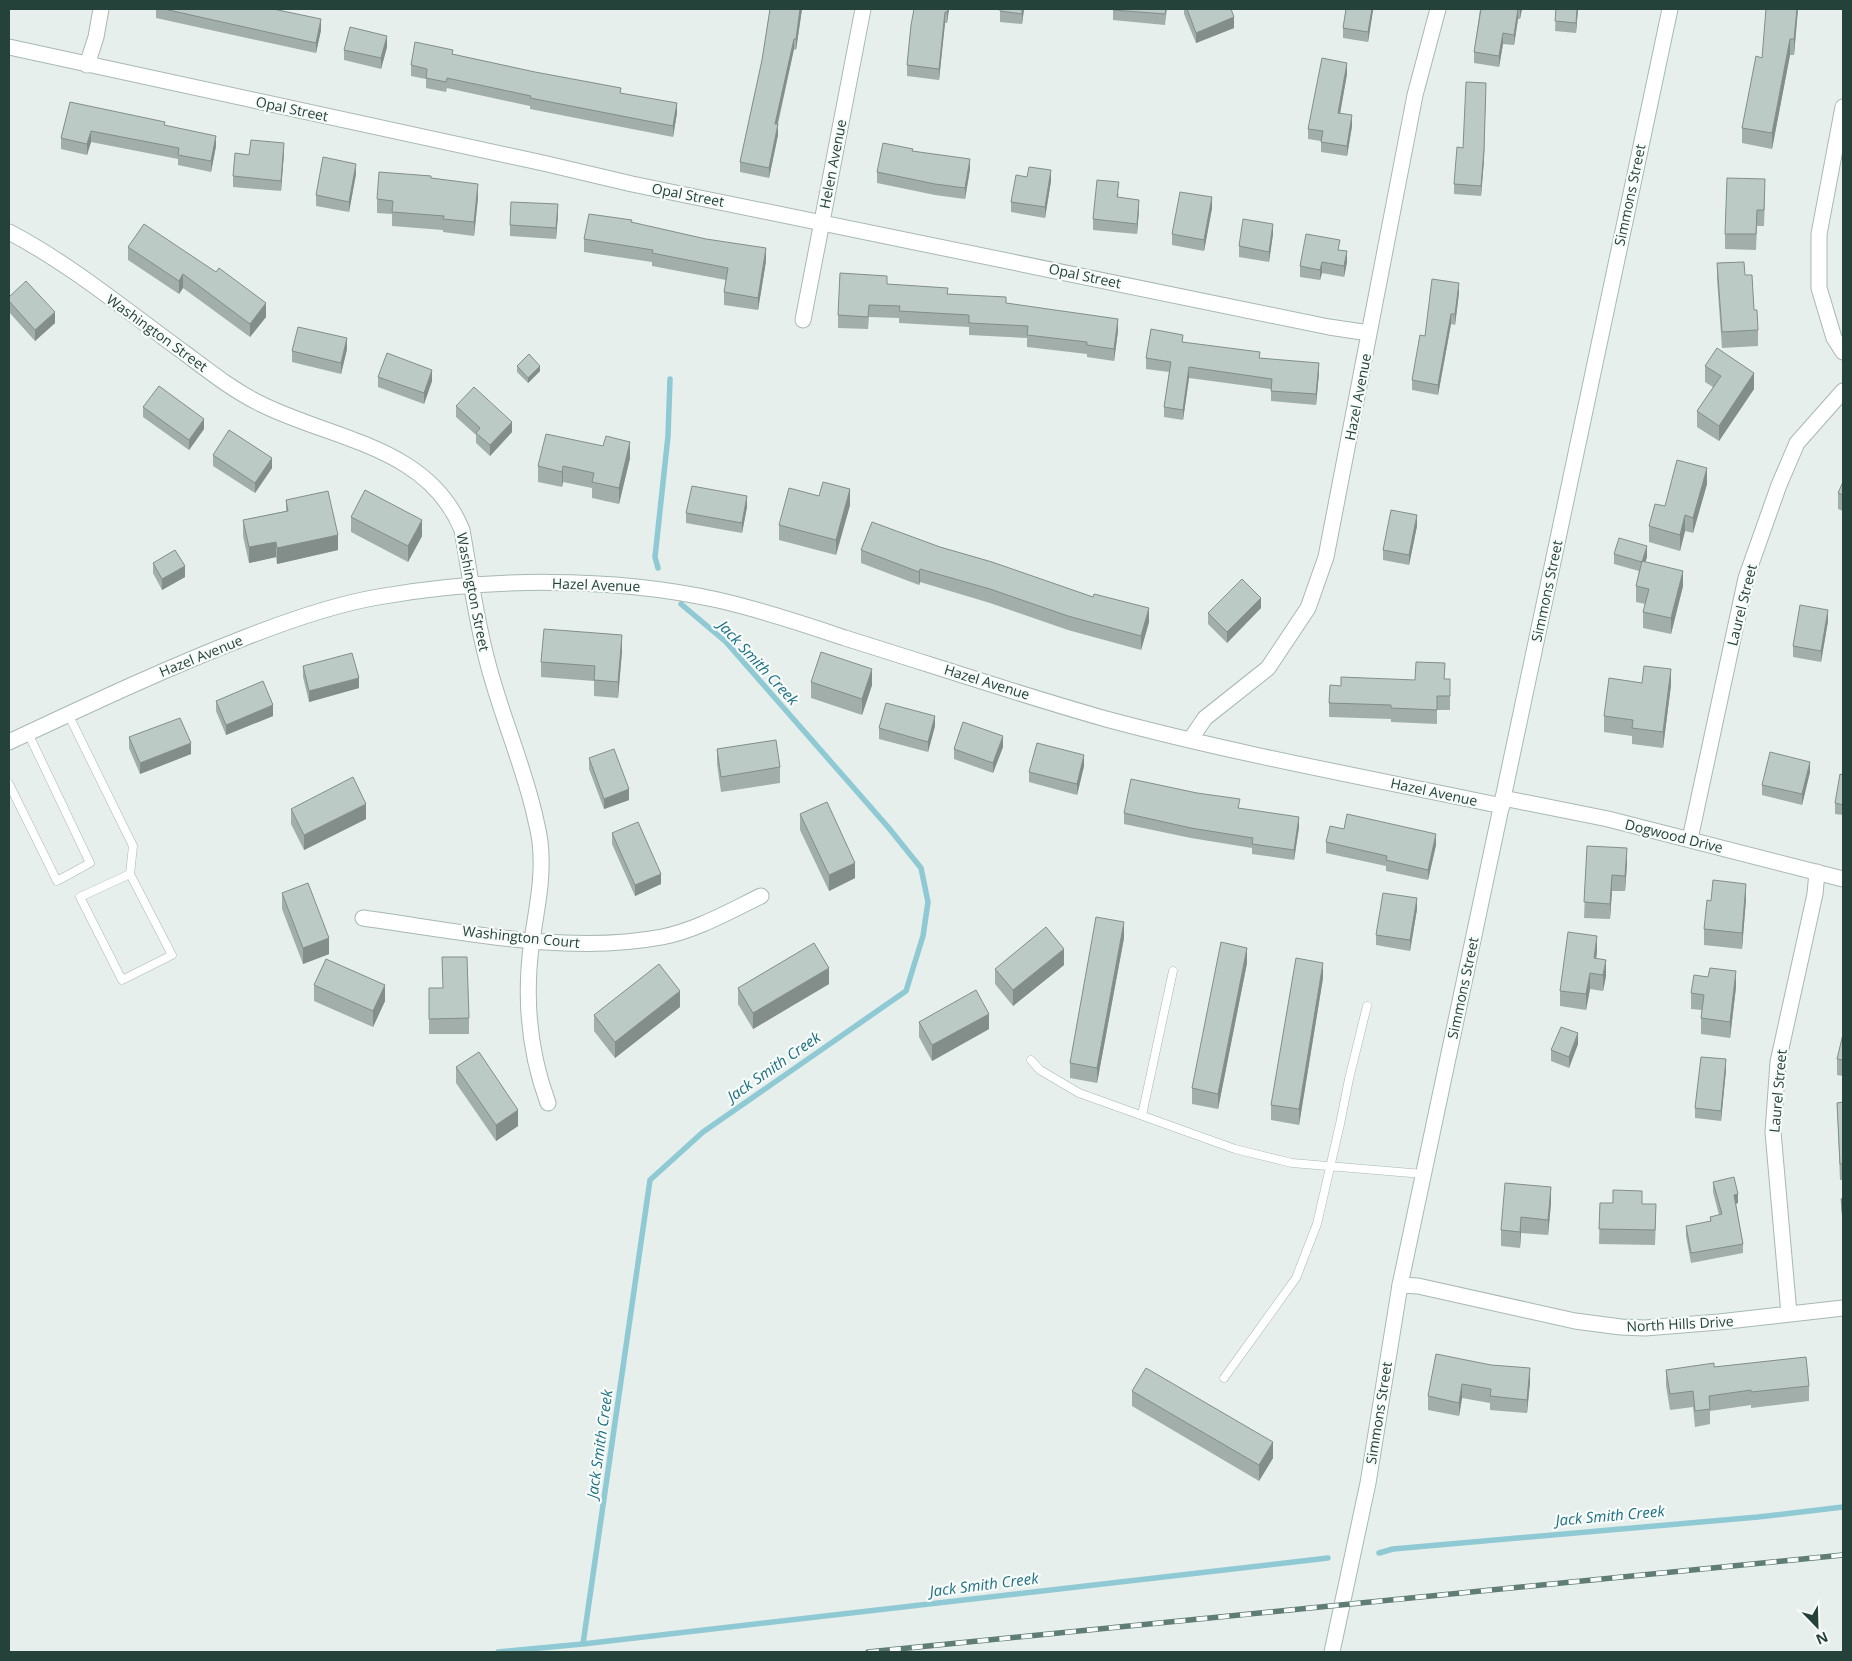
<svg xmlns="http://www.w3.org/2000/svg" width="1852" height="1661" font-family="'Open Sans',sans-serif">
<style>
.lines{fill:none;stroke-linecap:round;stroke-linejoin:round}
.stream{stroke:#8ec9d4;stroke-width:5.5}
.lane-casing{stroke:#a8b8b2;stroke-width:9}
.street-casing{stroke:#a8b8b2;stroke-width:17}
.secondary-casing{stroke:#a4bbb3;stroke-width:17}
.lane{stroke:#fff;stroke-width:8}
.street{stroke:#fff;stroke-width:15}
.secondary{stroke:#fff;stroke-width:15}
.rail-casing{stroke:#5f7d75;stroke-width:5.5}
.rail{stroke:#f7fbf9;stroke-width:4;stroke-dasharray:11;stroke-linecap:butt}
.wall{fill:#a1aea9}
.shaded-wall{fill:#838d89}
.building{fill:#bbcac4;stroke:#838d89}
.labels{text-anchor:middle;stroke-width:4.5;stroke-linejoin:round;paint-order:stroke}
.street-label{font-size:14px;fill:#24423a;stroke:#f7fbf9}
.water-label{font-size:15px;font-style:italic;fill:#1c6f80;stroke:#f7fbf9}
</style>
<rect width="100%" height="100%" fill="#e6efeb"/>
<g class="lines">
<path class="stream" d="M658 568 655 557 668 436 670 379
M1379 1553 1393 1549 1758 1517 1843 1507
M583 1644 1328 1558
M498 1652 583 1644 650 1180 703 1132 906 991 923 936 928 902 921 868 888 827 726 642 681 604"/>
<g class="lane-casing">
<path id="lane" d="M68 714 133 846 130 874 80 897 122 980 172 955 130 874
M9 784 57 881 90 863 28 733
M1031 1060 1040 1070 1079 1093 1235 1149 1292 1163 1423 1174
M1142 1115 1173 971
M1224 1378 1296 1278 1317 1224 1340 1124 1349 1079 1367 1006"/>
</g>
<g class="street-casing">
<path id="street" d="M9 47 543 163 632 184 1329 327 1369 333
M87 65 96 37 101 9
M1843 107 1819 234V288L1834 338 1843 352
M9 232C72 265 128 312 186 354 210 372 234 391 261 404 333 440 428 446 462 530 470 575 476 620 488 664 501 714 522 762 534 812 536 822 539 832 540 842 544 875 537 907 532 940 524 996 528 1049 548 1103
M803 320 863 9
M1190 740 1205 718 1268 668 1308 608 1326 557 1415 95 1438 9
M9 742C86 706 164 669 244 638 287 621 332 605 378 597 486 578 611 576 718 600 761 610 804 624 845 638 932 665 1018 694 1106 719 1236 754 1369 778 1502 806
M1503 798 1608 819 1843 879
M1690 839 1746 578 1779 485 1797 443 1843 391
M363 918C459 931 567 955 662 937 697 930 730 911 761 896
M1400 1285 1418 1286 1575 1321 1621 1327 1645 1328 1719 1322 1843 1308
M1789 1314 1773 1132 1778 1062 1815 894 1817 872"/>
</g>
<g class="secondary-casing">
<path id="secondary" d="M1332 1652 1368 1483 1400 1285 1670 9"/>
</g>
<use href="#lane" class="lane"/>
<use href="#street" class="street"/>
<use href="#secondary" class="secondary"/>
<g class="rail-casing">
<path id="rail" d="M868 1652 1843 1555"/>
</g>
<use href="#rail" class="rail"/>
</g>
<path class="wall" d="M156 9H273L321 30 316 53 156 18Z
M770 9H802L796 50 794 49 778 124V135L769 178 740 172V162L762 60Z
M949 9 947 23H945L939 80 907 76V65L911 25Z
M1000 9H1024L1022 24 1000 22Z
M1113 9H1167L1165 25 1113 20Z
M1184 9H1231L1234 28 1196 43 1184 14Z
M1373 9 1368 42 1343 38V28Z
M1480 9H1522L1520 19H1518L1514 45 1503 44 1499 67 1474 63V52Z
M1556 9H1578L1576 33 1555 31Z
M1798 9 1794 55H1790L1772 149 1742 143V128L1762 58Z
M387 47 381 69 344 60V50Z
M453 54 621 93 677 113 673 137 530 109V106L447 88 446 92 426 88V79L411 76V65Z
M1347 74 1340 114 1352 126 1347 156 1321 152V141L1308 139V129Z
M70 102 165 126 216 146 211 172 178 165V159L91 142 87 155 61 149V138Z
M913 151 970 169 965 199 935 195 877 183V172Z
M284 153 281 191 233 187V176L249 155Z
M1484 160 1481 196 1454 194V184Z
M356 174 349 212 316 206V195Z
M431 178 478 198 474 236 443 232V230L392 226V214L377 213V199Z
M1051 181 1045 218 1011 212V202Z
M1119 193 1118 197 1139 210 1137 234 1093 230V219Z
M1765 195 1764 226H1757L1756 250 1725 249V234Z
M1212 208 1204 251 1172 245V234Z
M558 215 556 239 510 236V225Z
M632 223 766 261 758 310 724 305V292L726 280 652 266V262L584 252V239Z
M1273 234 1269 262 1239 257V246Z
M128 247 216 272 266 317 250 337 183 288 179 294 128 260Z
M1340 250 1347 262 1344 277 1322 273 1320 280 1300 277V266Z
M1717 263 1745 275 1758 330V346L1722 348 1717 279Z
M887 284 1006 303 1118 331 1114 361 1087 357V354L1027 347V338L969 335V327L899 323V318L869 317 868 329 838 328V315Z
M1459 293 1455 325 1451 324 1438 395 1412 390V380L1425 336Z
M9 297 55 323 35 341 9 312Z
M1183 342 1260 358 1319 373 1316 405 1271 401V389L1189 378 1183 420 1164 417V407L1169 372 1146 369V358Z
M347 349 341 374 292 362V351Z
M517 366 540 371 528 383 517 372Z
M1705 366 1754 389 1719 441 1697 427V411L1713 387 1705 382Z
M378 377 432 381 424 404 378 387Z
M456 406 512 432 490 456 476 443V435L456 417Z
M143 407 204 429 189 450 143 417Z
M603 446 630 458 619 504 592 498V488L563 482 562 487 538 482V466Z
M213 455 272 468 255 493 213 466Z
M1843 482V511L1838 509V493Z
M1707 484 1693 533 1685 531 1680 551 1649 542V526Z
M286 500 338 550 277 564 276 557 249 563 243 536V520L286 511Z
M850 505 836 555 779 540V525Z
M747 507 742 533 686 523V513Z
M351 517 422 536 408 562 351 532Z
M1417 526 1409 565 1383 560V550Z
M940 547 1093 597 1149 622 1141 650 1068 630 990 603 920 582 919 585 861 563V550Z
M1614 554 1647 557 1645 562 1683 586 1671 634 1643 628V612L1645 604 1636 602V586L1639 571 1614 564Z
M153 563 185 577 162 590 153 573Z
M1261 608 1227 643 1208 624V613Z
M1828 621 1821 662 1793 657V646Z
M622 651 618 698 594 696V681L541 677V662Z
M303 666 359 688 309 702 303 677Z
M1444 679 1450 693V710H1437V724L1391 722V719L1329 717V703L1341 686Z
M811 682 872 685 862 715 811 698Z
M1642 683 1671 685 1663 748 1632 744V736L1604 732V716Z
M216 701 273 716 226 735 216 711Z
M935 726 928 752 879 739V728Z
M129 737 191 754 140 774 129 748Z
M1003 747 993 773 954 759V749Z
M717 749 780 767V783L721 792 717 764Z
M589 758 629 800 604 809 589 769Z
M1084 766 1077 795 1029 782V772Z
M1810 772 1802 805 1762 795V785Z
M1843 775V815L1835 814V803Z
M1240 808 1299 827 1294 860 1252 854V848L1191 838 1124 824V813Z
M291 809 366 819 304 850 291 824Z
M800 814 855 878 829 891 800 830Z
M1344 829 1436 845 1428 880 1386 871V866L1326 853V842Z
M612 833 661 884 635 896 612 844Z
M1587 846 1627 864 1625 891H1612L1610 919 1584 918Z
M282 893 329 954 303 964 282 909Z
M1746 899 1742 949 1704 945V929L1711 901Z
M1417 909 1410 951 1376 945V935Z
M1124 938 1097 1083 1070 1078V1063Z
M1597 952 1596 958 1606 976 1603 991 1590 989 1586 1010 1560 1006V991Z
M1247 963 1218 1109 1192 1104V1088Z
M1064 965 1013 1006 995 984V969Z
M1323 978 1299 1125 1271 1120V1105Z
M829 984 753 1029 738 1004V988Z
M314 985 385 1001 373 1027 314 1001Z
M1736 987 1730 1038 1701 1034V1018L1702 1010 1691 1009V993Z
M429 988H442L469 1018V1034H429Z
M680 1007 615 1058 594 1031V1015Z
M919 1022 989 1029 932 1061 919 1037Z
M1843 1034V1076L1837 1075V1059Z
M1578 1044 1569 1068 1551 1061V1050Z
M456 1067 518 1126 496 1141 456 1083Z
M1726 1070 1721 1121 1695 1118V1108Z
M1843 1102V1180H1840L1837 1103Z
M1713 1182 1738 1203 1736 1204 1743 1244V1253L1691 1263 1686 1236V1226L1710 1222V1217L1719 1215 1713 1192Z
M1551 1187V1203L1548 1235 1521 1233 1520 1248 1501 1246V1230Z
M1843 1198V1223L1841 1209V1199Z
M1600 1203 1642 1204 1656 1220 1655 1245 1599 1244Z
M1436 1354 1530 1382 1527 1413 1490 1410V1403L1462 1398 1459 1416 1428 1410V1396Z
M1714 1367 1809 1386V1401L1751 1408V1405L1710 1411V1424L1695 1427 1693 1407 1670 1410 1666 1386V1370Z
M1132 1391 1273 1458 1259 1481 1132 1406Z"/>
<path class="shaded-wall" d="M800 9H802L796 50V39Z
M948 9H949L947 23V12Z
M1022 9H1024L1022 24Z
M1372 9H1373V11L1368 42V32Z
M1518 9V19L1514 45V35Z
M1520 9H1522L1520 19Z
M1577 9H1578L1576 33V23Z
M1797 9H1798L1794 55V39Z
M945 12V23L939 80V69Z
M1234 17V28L1196 43V33Z
M321 19V30L316 53V43Z
M1503 33V44L1499 67V56Z
M387 36V47L381 69V58Z
M794 39V49L775 134V124Z
M1790 39V55L1772 149V133Z
M1347 63V74L1338 124V113Z
M1486 83 1484 160 1481 196V186Z
M677 103V113L673 137V126Z
M1352 115V126L1347 156V146Z
M778 124V135L769 178V168Z
M91 131V142L87 155V144Z
M216 136V146L211 172V161Z
M284 143V153L281 191V181Z
M970 159V169L965 199V188Z
M356 164V174L349 212V202Z
M1051 170V181L1045 218V207Z
M478 184V198L474 236V222Z
M1212 197V208L1204 251V240Z
M1139 200V210L1137 234V224Z
M558 204V215L556 239V228Z
M1273 224V234L1269 262V252Z
M766 248V261L758 310V298Z
M1347 251V262L1344 277V266Z
M1322 262V273L1320 280V270Z
M183 274V288L179 294V281Z
M1459 283V293L1455 325V314Z
M266 303V317L250 337V324Z
M55 312V323L35 341V330Z
M1451 314V324L1438 395V385Z
M1118 319V331L1114 361V349Z
M347 338V349L341 374V363Z
M1319 363V373L1316 405V394Z
M540 366V371L528 383V378Z
M1189 367V378L1183 420V410Z
M432 370V381L424 404V393Z
M1754 373V389L1719 441V426Z
M204 419V429L189 450V440Z
M512 422V432L490 456V445Z
M630 442V458L619 504V488Z
M272 458V468L255 493V483Z
M563 466V482L562 487V472Z
M1707 468V484L1693 533V518Z
M850 489V505L836 555V540Z
M747 496V507L742 533V523Z
M1417 515V526L1409 565V555Z
M1685 515V531L1680 551V535Z
M422 520V536L408 562V546Z
M338 535V550L277 564V548Z
M276 542V557L249 563V547Z
M1647 546V557L1642 572V562Z
M185 566V577L162 590V579Z
M920 569V582L919 585V572Z
M1683 571V586L1671 634V618Z
M1261 598V608L1227 643V632Z
M1149 608V622L1141 650V636Z
M1828 610V621L1821 662V651Z
M622 635V651L618 698V682Z
M872 669V685L862 715V699Z
M1671 669V685L1663 748V732Z
M359 678V688L309 702V691Z
M273 705V716L226 735V725Z
M935 716V726L928 752V742Z
M1003 736V747L993 773V763Z
M191 743V754L140 774V763Z
M1084 755V766L1077 795V784Z
M1810 762V772L1802 805V794Z
M629 789V800L604 809V799Z
M366 804V819L304 850V835Z
M1299 817V827L1294 860V850Z
M1436 834V845L1428 880V870Z
M1627 848V864L1625 891V876Z
M855 863V878L829 891V875Z
M661 874V884L635 896V885Z
M1612 875V891L1610 919V904Z
M1746 884V899L1742 949V933Z
M1417 898V909L1410 951V940Z
M1124 922V938L1097 1083V1068Z
M1597 936V952L1594 974V958Z
M329 938V954L303 964V948Z
M1247 948V963L1218 1109V1094Z
M1064 949V965L1013 1006V990Z
M1606 960V976L1603 991V975Z
M1323 963V978L1299 1125V1109Z
M829 968V984L753 1029V1013Z
M1736 971V987L1730 1038V1022Z
M1590 973V989L1586 1010V994Z
M385 985V1001L373 1027V1011Z
M680 991V1007L615 1058V1042Z
M989 1014V1029L932 1061V1045Z
M1578 1033V1044L1569 1068V1057Z
M1726 1059V1070L1721 1121V1111Z
M518 1110V1126L496 1141V1125Z
M1551 1187V1203L1548 1235V1220Z
M1738 1194V1203L1734 1204V1195Z
M1521 1217V1233L1520 1248V1232Z
M1530 1368V1382L1527 1413V1400Z
M1462 1384V1398L1459 1416V1403Z
M1273 1442V1458L1259 1481V1465Z"/>
<path class="building" d="M164 9H273L321 19 316 43Z
M770 9H800L796 39H794L775 124H778L769 168 740 162 762 60Z
M914 9H948L947 12H945L939 69 907 65 911 25Z
M1000 9H1022V14L1000 11Z
M1113 9H1166L1165 14 1113 10Z
M1187 9H1231L1234 17 1196 33Z
M1346 9H1372L1368 32 1343 28Z
M1481 9H1518L1514 35 1503 33 1499 56 1474 52Z
M1556 9H1577L1576 23 1555 21Z
M1766 9H1797L1794 39H1790L1772 133 1742 128 1756 56 1762 58Z
M350 27 387 36 381 58 344 50Z
M415 42 453 50 452 54 535 72 621 88 620 93 677 103 673 126 530 98 531 96 447 78 446 82 426 78 427 69 411 65Z
M1322 58 1347 63 1338 113 1352 115 1347 146 1321 142 1323 131 1308 129Z
M1466 82 1486 83 1484 150 1481 186 1454 184 1457 147 1463 148Z
M70 102 165 122 164 125 216 136 211 161 178 155 179 148 91 131 87 144 61 138Z
M251 140 284 143 281 181 233 176 235 153 249 155Z
M883 143 913 149 912 151 970 159 965 188 935 184 877 172Z
M323 157 356 164 349 202 316 195Z
M1029 167 1051 170 1045 207 1011 202 1016 175 1027 177Z
M379 172 431 176V178L478 184 474 222 443 219 444 216 392 212 393 201 377 199Z
M1727 178 1765 179 1764 210H1757L1756 234H1725Z
M1097 180 1119 182 1117 197 1139 200 1137 224 1093 219Z
M1180 192 1212 197 1204 240 1172 234Z
M511 202 558 204 556 228 510 225Z
M589 214 632 220 631 222 706 239 766 248 758 298 724 292 728 268 652 253 653 250 584 239Z
M1243 219 1273 224 1269 252 1239 246Z
M144 224 216 272 219 268 266 303 250 324 183 274 179 281 128 247Z
M1306 234 1340 240 1338 250 1347 251 1344 266 1322 262 1320 270 1300 266Z
M1744 262 1745 275H1752L1754 310H1757L1758 330 1722 332 1717 263Z
M840 273 887 276V284L948 288 947 294 1006 297V303L1118 319 1114 349 1087 345V342L1027 335 1028 326 969 323V315L899 311 900 306 869 305 868 317 838 315Z
M1432 279 1459 283 1455 314H1451L1438 385 1412 380 1420 335 1425 336Z
M26 281 55 312 35 330 9 301V297Z
M298 327 347 338 341 363 292 351Z
M1151 329 1183 335 1182 342 1260 352 1259 358 1319 363 1316 394 1271 391 1272 379 1189 367 1183 410 1164 407 1171 362 1146 358Z
M1717 348 1754 373 1719 426 1697 411 1721 376 1705 366Z
M387 353 432 370 424 393 378 377Z
M529 354 540 366 528 378 517 366Z
M159 386 204 419 189 440 143 407Z
M474 387 512 422 490 445 476 433 480 428 456 406Z
M229 430 272 458 255 483 213 455Z
M546 434 603 446 606 436 630 442 619 488 592 482 594 473 563 466 562 472 538 466Z
M1677 460 1707 468 1693 518 1685 515 1680 535 1649 526 1655 504 1665 506Z
M823 482 850 489 836 540 779 525 789 488 819 496Z
M1843 482V495L1838 493Z
M692 486 747 496 742 523 686 513Z
M365 490 422 520 408 546 351 517Z
M328 491 338 535 277 548 276 542 249 547 243 520 288 511 286 500Z
M1391 510 1417 515 1409 555 1383 550Z
M872 522 940 547 992 562 1093 597 1094 594 1149 608 1141 636 1068 616 990 589 920 569 919 572 861 550Z
M1619 538 1647 546 1642 562 1614 554Z
M175 550 185 566 162 579 153 563Z
M1642 561 1683 571 1671 618 1643 612 1649 589 1636 586Z
M1242 579 1261 598 1227 632 1208 613Z
M1800 605 1828 610 1821 651 1793 646Z
M544 629 622 635 618 682 594 680 595 666 541 662Z
M821 652 872 669 862 699 811 682Z
M352 653 359 678 309 691 303 666Z
M1416 662 1445 663 1444 679H1450V696H1437V710L1391 708V705L1329 703 1330 685 1341 686V677L1415 680Z
M1644 666 1671 669 1663 732 1632 728 1633 720 1604 716 1609 678 1642 683Z
M263 681 273 705 226 725 216 701Z
M886 703 935 716 928 742 879 728Z
M180 718 191 743 140 763 129 737Z
M963 722 1003 736 993 763 954 749Z
M776 740 780 767 721 777 717 749Z
M1037 743 1084 755 1077 784 1029 772Z
M614 749 629 789 604 799 589 758Z
M1770 752 1810 762 1802 794 1762 785Z
M1840 774 1843 775V805L1835 803Z
M353 777 366 804 304 835 291 809Z
M1131 779 1197 793 1240 799 1238 808 1299 817 1294 850 1252 844 1253 838 1191 828 1124 813Z
M827 802 855 863 829 875 800 814Z
M1347 814 1436 834 1428 870 1386 860 1387 856 1326 842 1330 826 1344 829Z
M638 822 661 874 635 885 612 833Z
M1587 846 1627 848 1625 876 1612 875 1610 904 1584 902Z
M1713 880 1746 884 1742 933 1704 929 1707 900 1711 901Z
M308 883 329 938 303 948 282 893Z
M1383 893 1417 898 1410 940 1376 935Z
M1096 917 1124 922 1097 1068 1070 1063Z
M1046 927 1064 949 1013 990 995 969Z
M1568 932 1597 936 1594 958 1606 960 1603 975 1590 973 1586 994 1560 991Z
M1221 942 1247 948 1218 1094 1192 1088Z
M814 943 829 968 753 1013 738 988Z
M442 957H467L469 1018 429 1019V988H443Z
M1296 958 1323 963 1299 1109 1271 1105Z
M326 959 385 985 373 1011 314 985Z
M659 964 680 991 615 1042 594 1015Z
M1710 968 1736 971 1730 1022 1701 1018 1704 995 1691 993 1694 975 1708 977Z
M976 990 989 1014 932 1045 919 1022Z
M1561 1027 1578 1033 1569 1057 1551 1050Z
M1843 1034V1060L1837 1059Z
M479 1052 518 1110 496 1125 456 1067Z
M1701 1057 1726 1059 1721 1111 1695 1108Z
M1843 1102V1164H1840L1837 1103Z
M1734 1177 1738 1194 1734 1195 1743 1244 1691 1253 1686 1226 1711 1221 1710 1217 1722 1214 1713 1182Z
M1505 1183 1551 1187 1548 1220 1521 1217 1520 1232 1501 1230Z
M1613 1190 1642 1191V1204H1656L1655 1230 1599 1229 1600 1203H1613Z
M1843 1198V1212L1841 1199Z
M1436 1354 1491 1365 1530 1368 1527 1400 1490 1396 1491 1389 1462 1384 1459 1403 1428 1396Z
M1806 1357 1809 1386 1751 1392V1390L1709 1396 1710 1409 1695 1411 1693 1391 1670 1394 1666 1370 1714 1363V1367Z
M1146 1368 1273 1442 1259 1465 1132 1391Z"/>
<g class="labels">
<g class="street-label">
<text transform="translate(292 109) rotate(12)" y="5">Opal Street</text>
<text transform="translate(833 164) rotate(-79)" y="5">Helen Avenue</text>
<text transform="translate(688 195) rotate(11)" y="5">Opal Street</text>
<text transform="translate(1630 195) rotate(-78)" y="5">Simmons Street</text>
<text transform="translate(1085 276) rotate(12)" y="5">Opal Street</text>
<text transform="translate(157 333) rotate(36)" y="5">Washington Street</text>
<text transform="translate(1358 397) rotate(-79)" y="5">Hazel Avenue</text>
<text transform="translate(596 585) rotate(2)" y="5">Hazel Avenue</text>
<text transform="translate(1547 591) rotate(-78)" y="5">Simmons Street</text>
<text transform="translate(473 592) rotate(79)" y="5">Washington Street</text>
<text transform="translate(1742 605) rotate(-76)" y="5">Laurel Street</text>
<text transform="translate(201 656) rotate(-22)" y="5">Hazel Avenue</text>
<text transform="translate(987 682) rotate(17)" y="5">Hazel Avenue</text>
<text transform="translate(1434 792) rotate(12)" y="5">Hazel Avenue</text>
<text transform="translate(1674 836) rotate(14)" y="5">Dogwood Drive</text>
<text transform="translate(521 937) rotate(6)" y="5">Washington Court</text>
<text transform="translate(1463 988) rotate(-78)" y="5">Simmons Street</text>
<text transform="translate(1778 1091) rotate(-85)" y="5">Laurel Street</text>
<text transform="translate(1680 1324) rotate(-3)" y="5">North Hills Drive</text>
<text transform="translate(1379 1413) rotate(-81)" y="5">Simmons Street</text>
</g>
<g class="water-label">
<text transform="translate(758 663) rotate(47)" y="5">Jack Smith Creek</text>
<text transform="translate(774 1067) rotate(-35)" y="5">Jack Smith Creek</text>
<text transform="translate(600 1444) rotate(-82)" y="5">Jack Smith Creek</text>
<text transform="translate(1610 1516) rotate(-5)" y="5">Jack Smith Creek</text>
<text transform="translate(984 1585) rotate(-7)" y="5">Jack Smith Creek</text>
</g>
</g>
<rect width="1852" height="1661" fill="none" stroke="#24423a" stroke-width="20"/>
<g transform="translate(1817 1626) rotate(157)" stroke="#f7fbf9" stroke-width="4" paint-order="stroke">
<path d="M0-4L9 19L0 12L-9 19Z" fill="#24423a"/>
<text y="-8" font-size="14" font-weight="bold" text-anchor="middle" fill="#24423a">N</text>
</g>
</svg>
